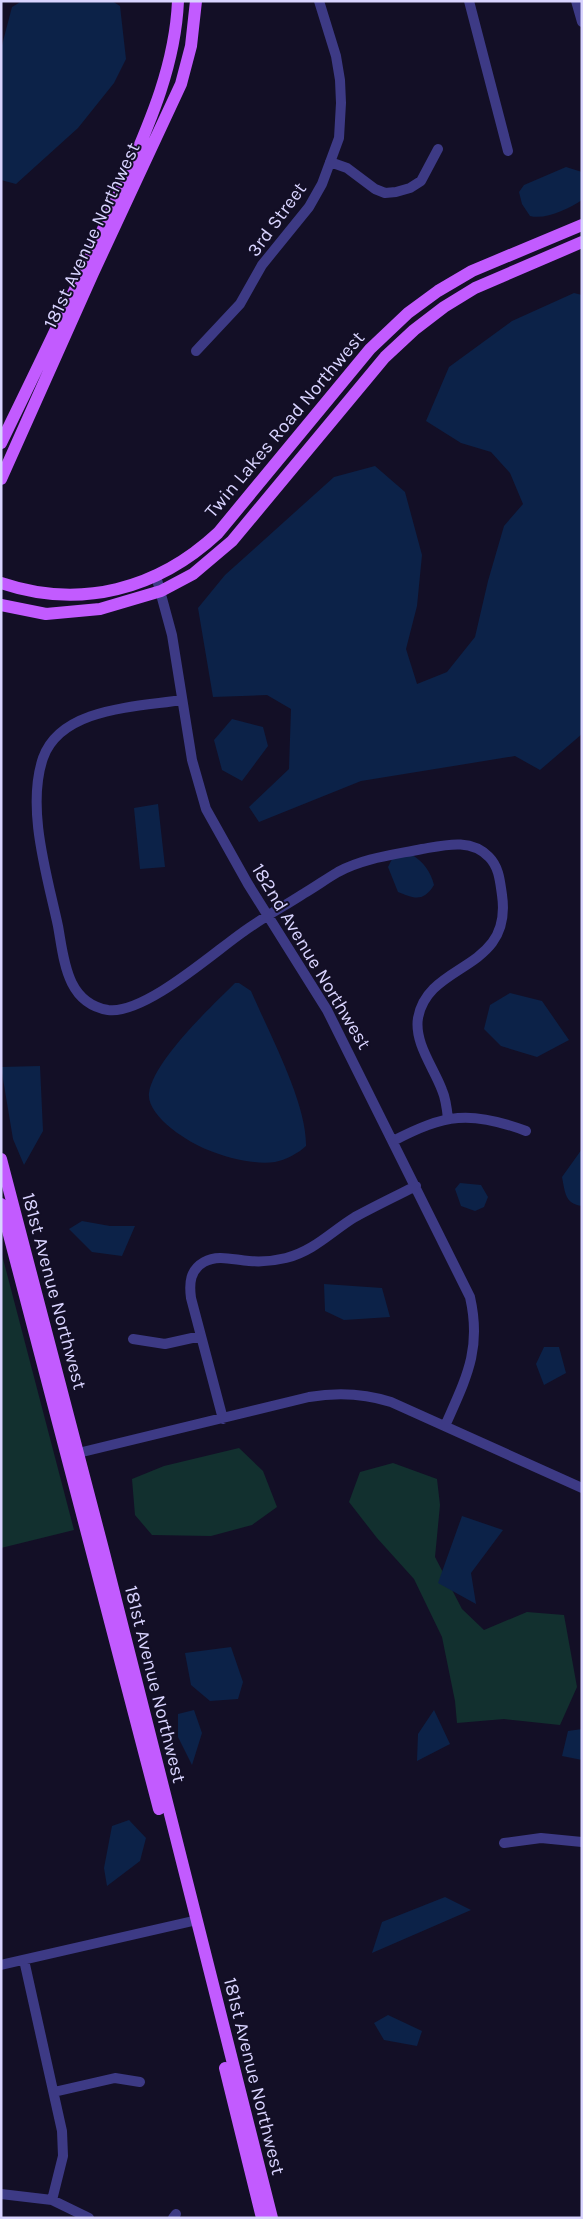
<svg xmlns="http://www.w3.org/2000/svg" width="583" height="2219" font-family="Karla,sans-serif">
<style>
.green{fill:#12302f}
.water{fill:#0c2248}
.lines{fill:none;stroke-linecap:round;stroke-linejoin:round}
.minor{stroke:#3d3a85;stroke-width:10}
.major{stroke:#c25bff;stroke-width:12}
.labels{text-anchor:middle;stroke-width:4;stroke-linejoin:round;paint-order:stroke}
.street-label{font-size:19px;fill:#d9d4ff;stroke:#130f26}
</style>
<rect width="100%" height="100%" fill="#130f26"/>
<path class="green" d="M1 1251 74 1530 1 1548Z
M239 1448 263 1471 277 1507 252 1525 211 1536 152 1535 135 1515 132 1479 164 1466Z
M393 1463 437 1479 440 1505 435 1557 462 1609 484 1630 527 1612 564 1615 577 1687 560 1725 504 1719 457 1723 455 1701 442 1637 414 1579 377 1538 349 1502 360 1472Z"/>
<path class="water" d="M22 1H112L120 6 126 59 114 83 78 128 16 184 1 180V49L12 7Z
M566 167 582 172V200C568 209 546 220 530 216L522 204 519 192 524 185Z
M574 293 582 295V734L540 770 515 756 361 781 259 822 249 807 289 769 291 709 267 695 213 697 198 608 225 575 334 477 375 466 405 492 422 555 417 606 406 649 417 684 447 672 475 637 488 581 504 526 523 504 510 473 491 452 461 443 426 421 449 367 512 321Z
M232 719 263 727 268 746 242 781 222 770 214 740Z
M158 804 165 867 140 869 134 808Z
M412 855C423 861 431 872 434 885 423 903 413 898 398 892L388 867 393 857Z
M235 983H239L251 991C269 1033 307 1103 306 1146 299 1153 285 1160 275 1162 255 1165 227 1158 208 1150 189 1143 146 1116 149 1093 154 1060 211 1007 235 983Z
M510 993 542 1001 569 1040 537 1057 501 1046 484 1029 490 1005Z
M40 1066 43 1131 24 1165 13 1139 1 1067Z
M582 1149V1206C565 1204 565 1192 562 1177Z
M460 1183 481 1185 488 1197 484 1207 475 1211 461 1206 455 1189Z
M82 1221 110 1226H135L122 1256 92 1252 69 1229Z
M324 1284 382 1288 390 1317 344 1320 325 1311Z
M544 1347H559L566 1373 544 1385 536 1364Z
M462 1516 503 1530 471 1573 476 1604 438 1583Z
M231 1647 243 1682 238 1699 210 1701 191 1685 185 1653Z
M194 1710 202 1733 192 1765 178 1737V1714Z
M434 1710 450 1744 417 1761 418 1734Z
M582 1729V1760L562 1756 568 1731Z
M129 1820 146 1838 140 1861 107 1886 104 1868 112 1826Z
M445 1897 471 1910 372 1953 382 1922Z
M388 2015 422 2031 417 2046 384 2040 374 2023Z"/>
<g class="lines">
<path class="minor" d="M469 1 508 151
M576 1 582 22
M330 162 347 168 375 189 385 193 396 192 410 188 421 181 438 149
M196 351 240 304 262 265 309 207 322 184 339 138 341 103 340 80 336 56 319 1
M156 576 172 635 192 760 206 809 248 884 327 1010 470 1297C482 1350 466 1378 445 1426
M182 700C138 707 61 707 43 758 26 808 47 875 58 926 64 959 66 1003 108 1010 144 1015 213 953 243 932 262 918 283 907 303 894 315 887 326 879 338 872 364 858 393 855 422 849 445 845 471 838 489 857 499 867 500 881 502 895 513 972 428 961 418 1018 414 1043 434 1068 442 1090 446 1099 447 1109 448 1119
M393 1141C445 1114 470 1110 526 1131
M133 1339 165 1344 201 1336
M223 1419 191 1298C189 1283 190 1270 204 1262 218 1254 234 1260 249 1261 261 1262 274 1261 286 1258 314 1251 332 1231 355 1217 375 1206 396 1196 416 1186
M70 1455 309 1397C338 1392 363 1393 391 1402L582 1488
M504 1843 541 1838 582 1842
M24 1960 62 2131 63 2156 52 2200
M1 1965 193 1921
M54 2092 115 2078 140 2082
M1 2194 52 2200 89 2218
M173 2218 176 2214"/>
<path class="major" d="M1 443C41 361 81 279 118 196 145 133 175 71 178 1
M1 479 93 273 181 84 191 46 196 1
M1 583C81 610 158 589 218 533L370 349 408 313 438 291 472 271 582 225
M1 605 46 614 100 609 161 591 193 574 232 541 385 357 414 330 444 307 475 288 582 242
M1 1159 103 1549 272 2218
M1 1204 159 1809
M225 2068 262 2218"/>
</g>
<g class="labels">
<g class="street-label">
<text transform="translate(276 219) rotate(-54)" y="7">3rd Street</text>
<text transform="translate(91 235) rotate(-65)" y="7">181st Avenue Northwest</text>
<text transform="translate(284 424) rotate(-50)" y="7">Twin Lakes Road Northwest</text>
<text transform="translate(312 956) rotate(59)" y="7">182nd Avenue Northwest</text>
<text transform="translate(55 1291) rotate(75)" y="7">181st Avenue Northwest</text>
<text transform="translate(156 1684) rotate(76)" y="7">181st Avenue Northwest</text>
<text transform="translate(255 2076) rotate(76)" y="7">181st Avenue Northwest</text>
</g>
</g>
<rect width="583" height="2219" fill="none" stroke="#d9d4ff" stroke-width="5"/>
</svg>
